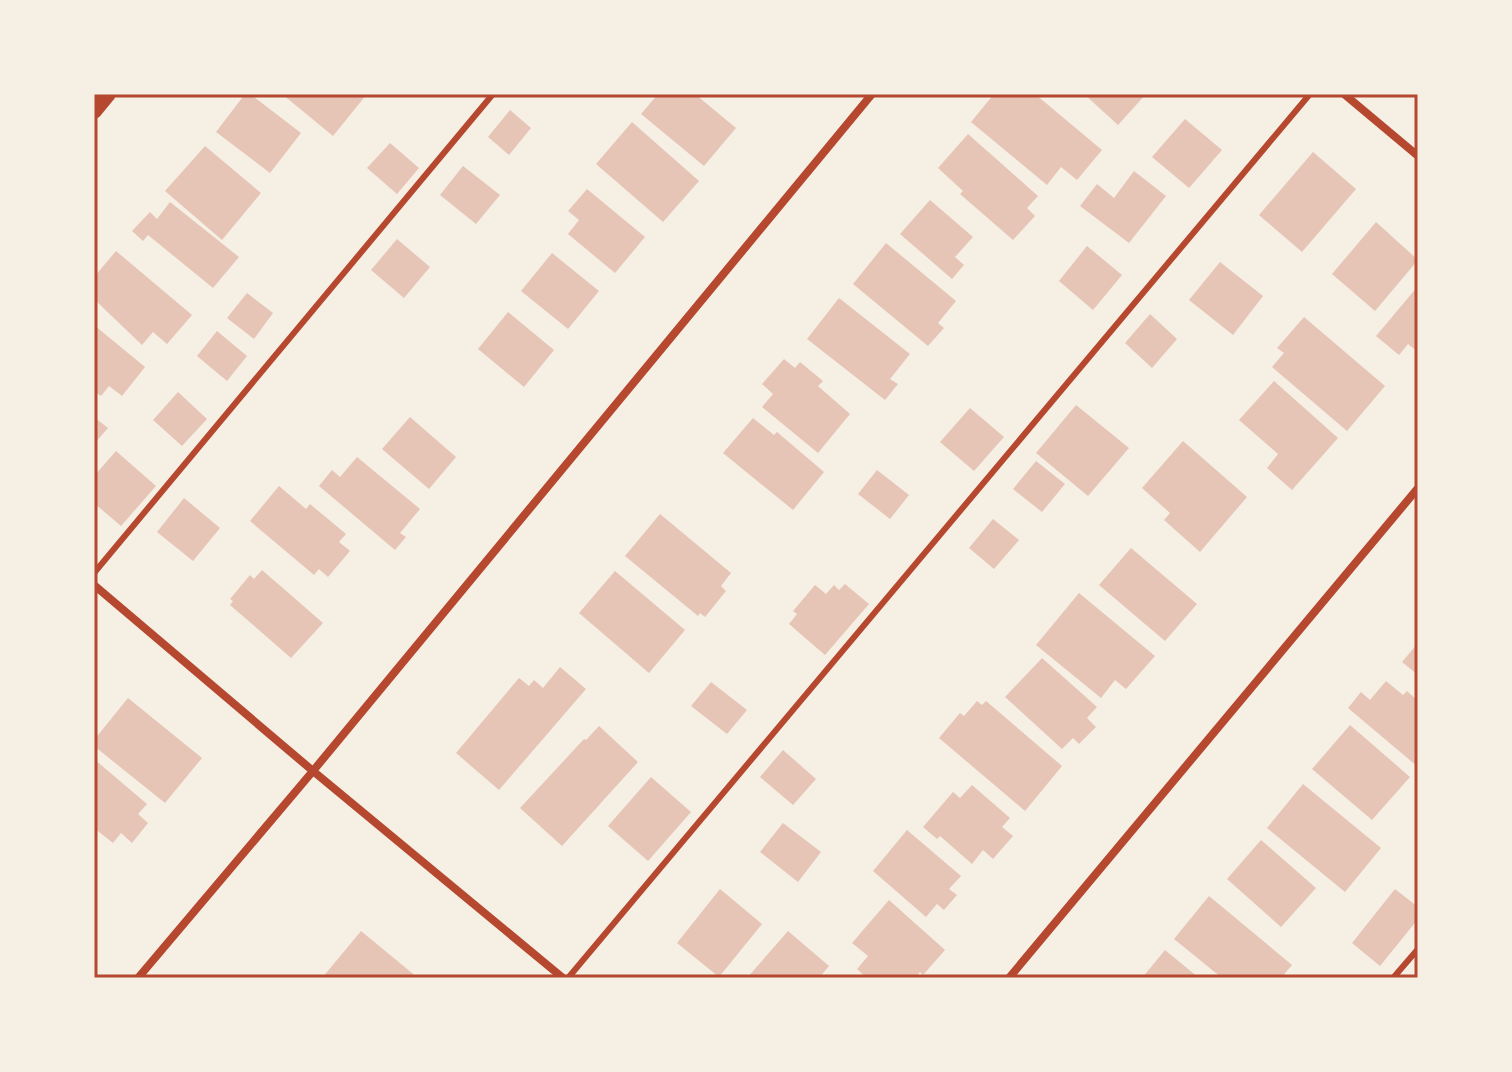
<svg xmlns="http://www.w3.org/2000/svg" width="1512" height="1072" font-family="Karla,sans-serif">
<style>
.building{fill:#e6c5b7}
.lines{fill:none;stroke-linecap:round;stroke-linejoin:round}
.service{stroke:#b5482f;stroke-width:6}
.minor{stroke:#b5482f;stroke-width:8}
.secondary{stroke:#b5482f;stroke-width:16}
.neatline{fill:none;stroke:#b5482f;stroke-width:3}
</style>
<rect width="100%" height="100%" fill="#f6efe4"/>
<path class="building" d="M245 94H250L301 133 270 173 216 132Z
M282 94H367L333 136Z
M658 94H695L736 128 704 166 641 114Z
M994 94H1035L1102 150 1077 180 1061 167 1047 185 971 122Z
M1084 94H1146L1118 125Z
M510 110 531 128 509 155 488 137Z
M1185 119 1222 150 1189 188 1152 157Z
M632 122 699 181 663 222 596 164Z
M968 134 1038 196 1027 208 1035 216 1013 240 960 194 963 191 938 168Z
M390 143 419 168 397 194 367 168Z
M205 146 261 193 222 240 165 191Z
M1313 152 1356 189 1302 252 1259 215Z
M463 166 500 195 476 224 440 195Z
M1134 171 1166 196 1129 243 1080 206 1097 184 1114 198Z
M587 189 645 237 615 273 568 234 579 220 568 211Z
M930 200 973 237 955 257 964 265 952 279 900 234Z
M170 202 239 257 213 288 148 235 143 241 132 231 150 212 157 219Z
M1376 222 1418 260 1375 311 1332 274Z
M397 239 430 267 404 298 371 270Z
M886 243 956 301 938 323 944 328 928 346 853 284Z
M1087 246 1122 275 1093 310 1059 281Z
M116 251 192 315 167 344 153 332 142 345 94 299V277Z
M552 253 599 291 568 329 521 291Z
M1220 262 1263 296 1233 335 1189 300Z
M1418 286V352L1408 344 1399 355 1376 336Z
M247 293 273 313 254 339 227 318Z
M839 298 910 354 890 379 898 384 885 400 807 339Z
M508 312 554 350 524 387 478 349Z
M1150 314 1177 339 1152 368 1125 343Z
M1304 317 1385 386 1347 431 1272 367 1284 353 1277 348Z
M94 325 145 367 122 396 109 386 101 396 94 391Z
M217 331 247 356 227 381 197 356Z
M784 359 795 368 800 362 823 381 818 386 850 414 818 453 762 407 773 394 762 384Z
M1274 381 1338 438 1292 490 1267 468 1278 454 1239 420Z
M178 392 207 419 182 446 153 420Z
M1076 405 1129 448 1088 496 1036 453Z
M970 408 1004 437 974 471 940 442Z
M94 417 108 428 94 444Z
M410 417 456 457 429 489 382 449Z
M753 418 774 435 777 432 824 472 793 510 723 453Z
M1183 441 1247 497 1200 552 1164 520 1170 513 1142 488Z
M116 451 156 486 121 526 94 503V476Z
M357 457 420 509 400 533 406 537 395 550 319 486 332 470 340 477Z
M1036 461 1065 484 1042 512 1013 489Z
M877 470 909 495 890 519 858 494Z
M279 486 306 509 310 504 346 534 339 542 350 551 328 577 319 569 314 575 250 521Z
M184 498 220 528 193 561 157 532Z
M660 514 731 573 721 586 726 591 705 617 700 613 698 616 625 556Z
M993 519 1019 540 994 569 969 548Z
M1131 548 1197 604 1165 641 1099 585Z
M262 570 323 623 291 658 230 605 233 601 230 599 250 575 254 579Z
M615 571 685 630 649 673 579 613Z
M845 584 869 604 825 655 789 624 797 614 793 611 815 585 826 594 834 585 839 590Z
M1079 593 1155 656 1126 689 1115 680 1101 698 1036 645Z
M1418 643V675L1402 662Z
M1042 658 1097 707 1087 718 1096 727 1079 744 1073 738 1062 749 1005 697Z
M560 667 586 689 499 790 456 753 519 678 529 686 534 680 543 688Z
M1386 681 1403 695 1407 691 1418 701V767L1348 708 1361 692 1370 700Z
M711 682 747 710 727 734 691 706Z
M128 698 202 758 165 803 94 746V740Z
M977 701 982 705 986 701 1062 766 1025 811 939 738 960 713 964 716Z
M1350 725 1410 777 1372 820 1312 769Z
M599 726 638 762 562 846 520 808 584 739 586 740Z
M783 750 816 779 793 805 760 777Z
M94 759 147 804 138 814 148 823 132 843 121 833 113 843 94 828Z
M651 777 691 812 648 861 608 826Z
M1303 784 1381 848 1345 892 1267 828Z
M972 785 1010 818 1002 827 1013 836 993 859 983 850 972 864 940 836 937 839 923 827 953 792 960 798Z
M783 823 821 852 798 882 760 852Z
M907 830 961 876 949 889 957 895 944 910 937 904 926 917 873 871Z
M1261 840 1316 888 1281 927 1227 879Z
M720 889 762 924 719 977 677 943Z
M1395 889 1418 907V919L1380 966 1352 943Z
M1209 896 1292 965 1281 978 1274 976 1272 978H1222L1174 939Z
M889 900 945 950 923 975 920 972 915 978H867L857 969 868 956 852 943Z
M361 931 418 978H322Z
M788 931 829 966 819 978H747Z
M1165 950 1199 978H1142Z"/>
<g class="lines">
<path class="service" d="M94 573 493 94
M568 978 1310 94
M1393 978 1418 949"/>
<path class="minor" d="M1344 94 1418 156
M94 585 313 771 563 978
M138 978 313 771 872 94
M1009 978 1418 488"/>
<path class="secondary" d="M94 111 108 94"/>
</g>
<rect width="1512" height="1072" fill="none" stroke="#f6efe4" stroke-width="192"/>
<rect x="96" y="96" width="1320" height="880" class="neatline"/>
</svg>
